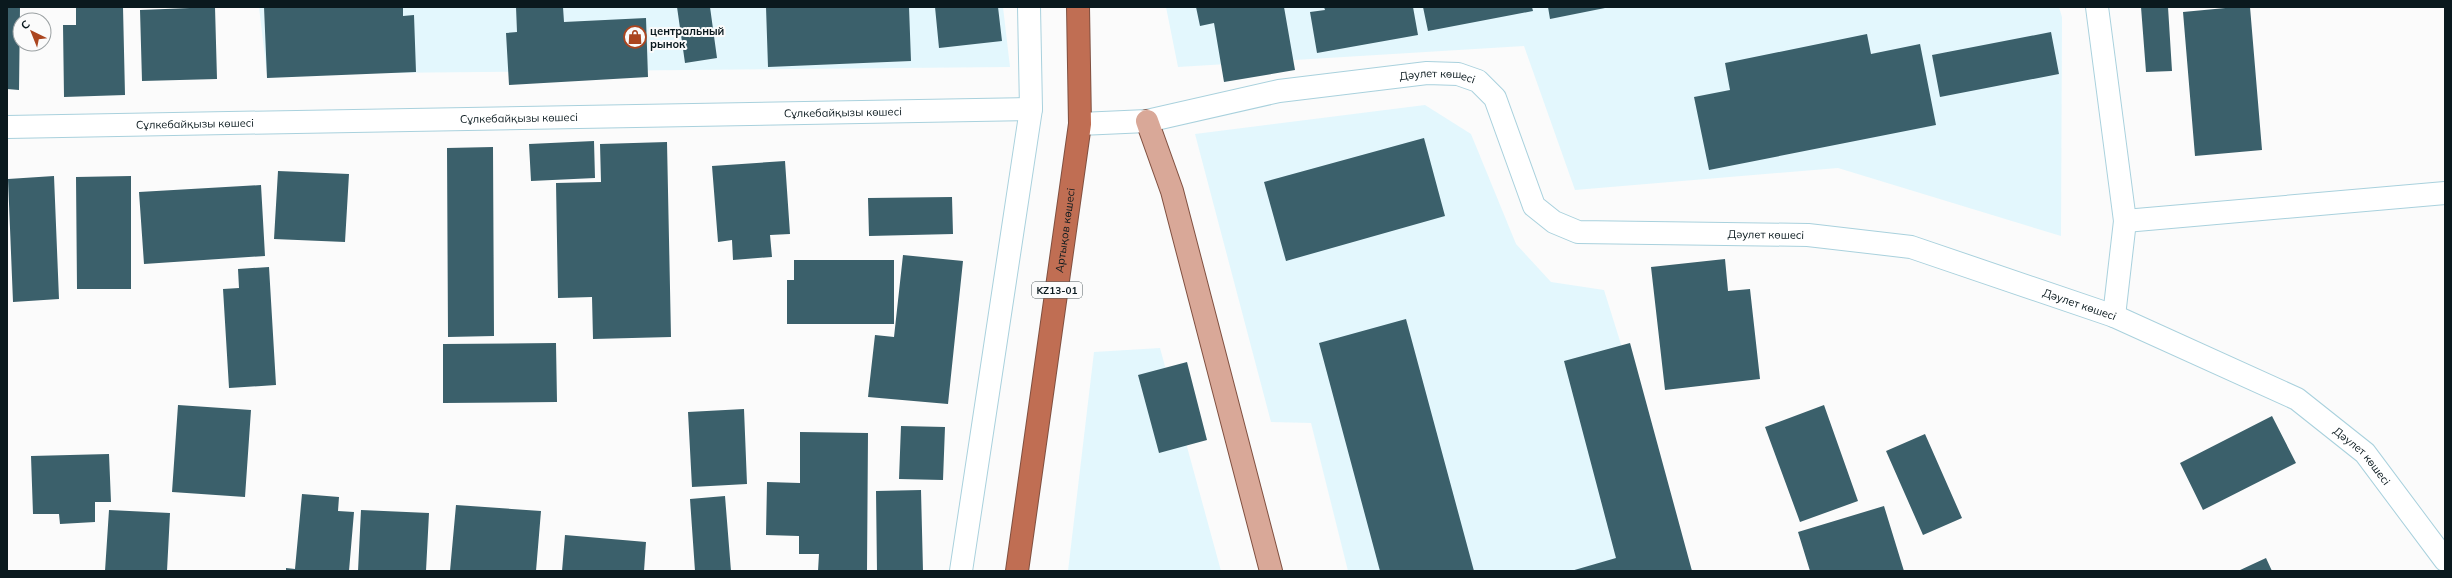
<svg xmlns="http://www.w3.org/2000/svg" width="2452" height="578" font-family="Mulish,sans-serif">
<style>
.built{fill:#e3f7fd}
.building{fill:#3b606b}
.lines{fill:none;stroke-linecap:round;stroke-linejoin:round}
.minor-casing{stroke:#a9d1dd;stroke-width:24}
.major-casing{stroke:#805040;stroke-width:24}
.highway-casing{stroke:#805040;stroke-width:24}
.minor{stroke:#fff;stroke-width:22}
.major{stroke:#d9a898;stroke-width:22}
.highway{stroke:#c06e53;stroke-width:22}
.labels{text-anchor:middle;stroke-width:4;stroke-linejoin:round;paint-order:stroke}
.shield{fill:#fbfbfb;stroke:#525d60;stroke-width:1}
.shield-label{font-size:10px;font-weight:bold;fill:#0a191e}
.poi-label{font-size:11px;font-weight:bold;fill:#0a191e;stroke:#fbfbfb;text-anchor:start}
.street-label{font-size:11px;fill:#0a191e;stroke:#fbfbfb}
</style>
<rect width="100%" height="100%" fill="#fbfbfb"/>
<path class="built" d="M259 7H1003L1010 67 267 74Z
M1166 7H2059L2062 17 2061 236 1838 168 1575 190 1524 46 1178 67Z
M1425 105 1471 134 1516 244 1551 282 1604 290 1692 571H1348L1311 423 1271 422 1195 134Z
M1160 348 1221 571H1068L1094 352Z"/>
<path class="building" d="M7 7H20L19 90 7 89Z
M76 7H123L125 95 64 97 63 25H76Z
M215 7 217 79 142 81 140 10Z
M264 7H403V16L414 15 416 72 267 78Z
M516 7H563L564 22 646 18 648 77 509 85 506 33 517 32Z
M677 7H710L717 58 685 63Z
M766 7H909L911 61 768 67Z
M935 7H998L1002 41 939 48Z
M1196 7H1284L1295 70 1224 82 1214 23 1200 26Z
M1324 7H1413L1418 35 1317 53 1310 12 1325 10Z
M1423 7H1532L1533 11 1428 31Z
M1548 7H1605V8L1550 19Z
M2141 7H2168L2172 71 2146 72Z
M2236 7H2250L2262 150 2195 156 2183 12Z
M2051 32 2059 74 1940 97 1932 55Z
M1867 34 1871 54 1920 44 1936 125 1709 170 1694 97 1730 90 1725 63Z
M1424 138 1445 216 1286 261 1264 182Z
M594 141 595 178 531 181 529 144Z
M667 142 671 337 593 339 592 297 558 298 556 183 601 182 600 144Z
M493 147 494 336 448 337 447 148Z
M785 161 790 234 770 235 772 257 733 260 732 240 718 242 712 166Z
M278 171 349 174 345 242 274 239Z
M54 176 59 299 13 302 8 179Z
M131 176V289H77L76 177Z
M261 185 265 256 144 264 139 192Z
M952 197 953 234 869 236 868 198Z
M903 255 963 261 948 404 868 397 875 335 894 337Z
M1725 259 1728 291 1750 289 1760 379 1665 390 1651 267Z
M794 260H894V324H787V280H794Z
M269 267 276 385 229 388 223 289 239 288 238 269Z
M1406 319 1474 571H1380L1319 343Z
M556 343 557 402 443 403V344Z
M1630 343 1692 571H1571L1616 558 1564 361Z
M1187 362 1207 440 1159 453 1138 375Z
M178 405 251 410 245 497 172 492Z
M1824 405 1858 501 1800 522 1765 427Z
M744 409 747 484 692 487 688 412Z
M2272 416 2296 463 2203 510 2180 463Z
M901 426 945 427 943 480 899 479Z
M800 432 868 433 867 571H818L819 554H799V536L766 535 767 482 800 483Z
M1925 434 1962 518 1923 535 1886 451Z
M109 454 111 502H95V522L60 524 59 514H33L31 456Z
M921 490 923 571H877L876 491Z
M302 494 339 497 338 511 354 512 349 571H286V568L295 569Z
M725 496 731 571H695L690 499Z
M456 505 541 511 536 571H450Z
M1884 506 1904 571H1810L1798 532Z
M109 510 170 513 167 571H105Z
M361 510 429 513 426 571H358Z
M565 535 646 542 644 571H562Z
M2266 558 2272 571H2238Z"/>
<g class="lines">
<g class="minor-casing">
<g id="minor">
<path d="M2097 7 2125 221 2114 316"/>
<path id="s1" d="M1080 124 1147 121 1279 91 1427 73 1458 74 1478 81 1495 98 1534 206 1554 222 1578 232 1808 235 1911 247 2114 316 2297 399 2365 453 2445 560"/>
<path id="s2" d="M7 127 1031 109"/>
<path d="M2125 221 2445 193"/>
<path d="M961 571 1031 109 1029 7"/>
</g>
</g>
<g class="major-casing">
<path id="major" d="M1147 121 1172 191 1271 571"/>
</g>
<g class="highway-casing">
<g id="highway">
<path id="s3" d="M1017 571 1080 124 1078 7"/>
</g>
</g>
<use href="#minor" class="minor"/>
<use href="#major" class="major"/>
<use href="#highway" class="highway"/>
</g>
<defs>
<g id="shop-ring" transform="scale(1.15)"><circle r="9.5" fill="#fbfbfb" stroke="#ab451f" stroke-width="1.5"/><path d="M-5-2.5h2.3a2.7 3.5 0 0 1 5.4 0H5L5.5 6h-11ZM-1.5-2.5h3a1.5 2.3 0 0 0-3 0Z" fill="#ab451f"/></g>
</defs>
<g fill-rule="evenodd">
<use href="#shop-ring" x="635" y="37"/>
</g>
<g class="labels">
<rect class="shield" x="1032" y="282" width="50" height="16" rx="3"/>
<g class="shield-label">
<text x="1057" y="294">KZ13-01</text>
</g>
<g class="poi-label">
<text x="650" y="35">центральный<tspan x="650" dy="13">рынок</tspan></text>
</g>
<g class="street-label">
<text dy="4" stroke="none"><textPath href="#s1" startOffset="362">Дәулет көшесі</textPath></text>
<text dy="4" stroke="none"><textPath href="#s2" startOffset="836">Сұлкебайқызы көшесі</textPath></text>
<text dy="4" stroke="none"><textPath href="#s2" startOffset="512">Сұлкебайқызы көшесі</textPath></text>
<text dy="4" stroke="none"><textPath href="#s2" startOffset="188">Сұлкебайқызы көшесі</textPath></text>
<text dy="4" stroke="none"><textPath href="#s3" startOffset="344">Артықов көшесі</textPath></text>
<text dy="4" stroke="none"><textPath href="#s1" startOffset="782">Дәулет көшесі</textPath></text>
<text dy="4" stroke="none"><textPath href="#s1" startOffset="1106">Дәулет көшесі</textPath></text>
<text dy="4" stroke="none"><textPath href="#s1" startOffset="1430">Дәулет көшесі</textPath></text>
</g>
</g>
<rect width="2452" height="578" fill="none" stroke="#0a191e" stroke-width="16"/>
<g transform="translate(32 32) rotate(317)"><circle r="19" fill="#fbfbfb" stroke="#9ba1a3"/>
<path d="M0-3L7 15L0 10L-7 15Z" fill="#ab451f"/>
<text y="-6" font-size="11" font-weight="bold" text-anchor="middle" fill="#0a191e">С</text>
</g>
</svg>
